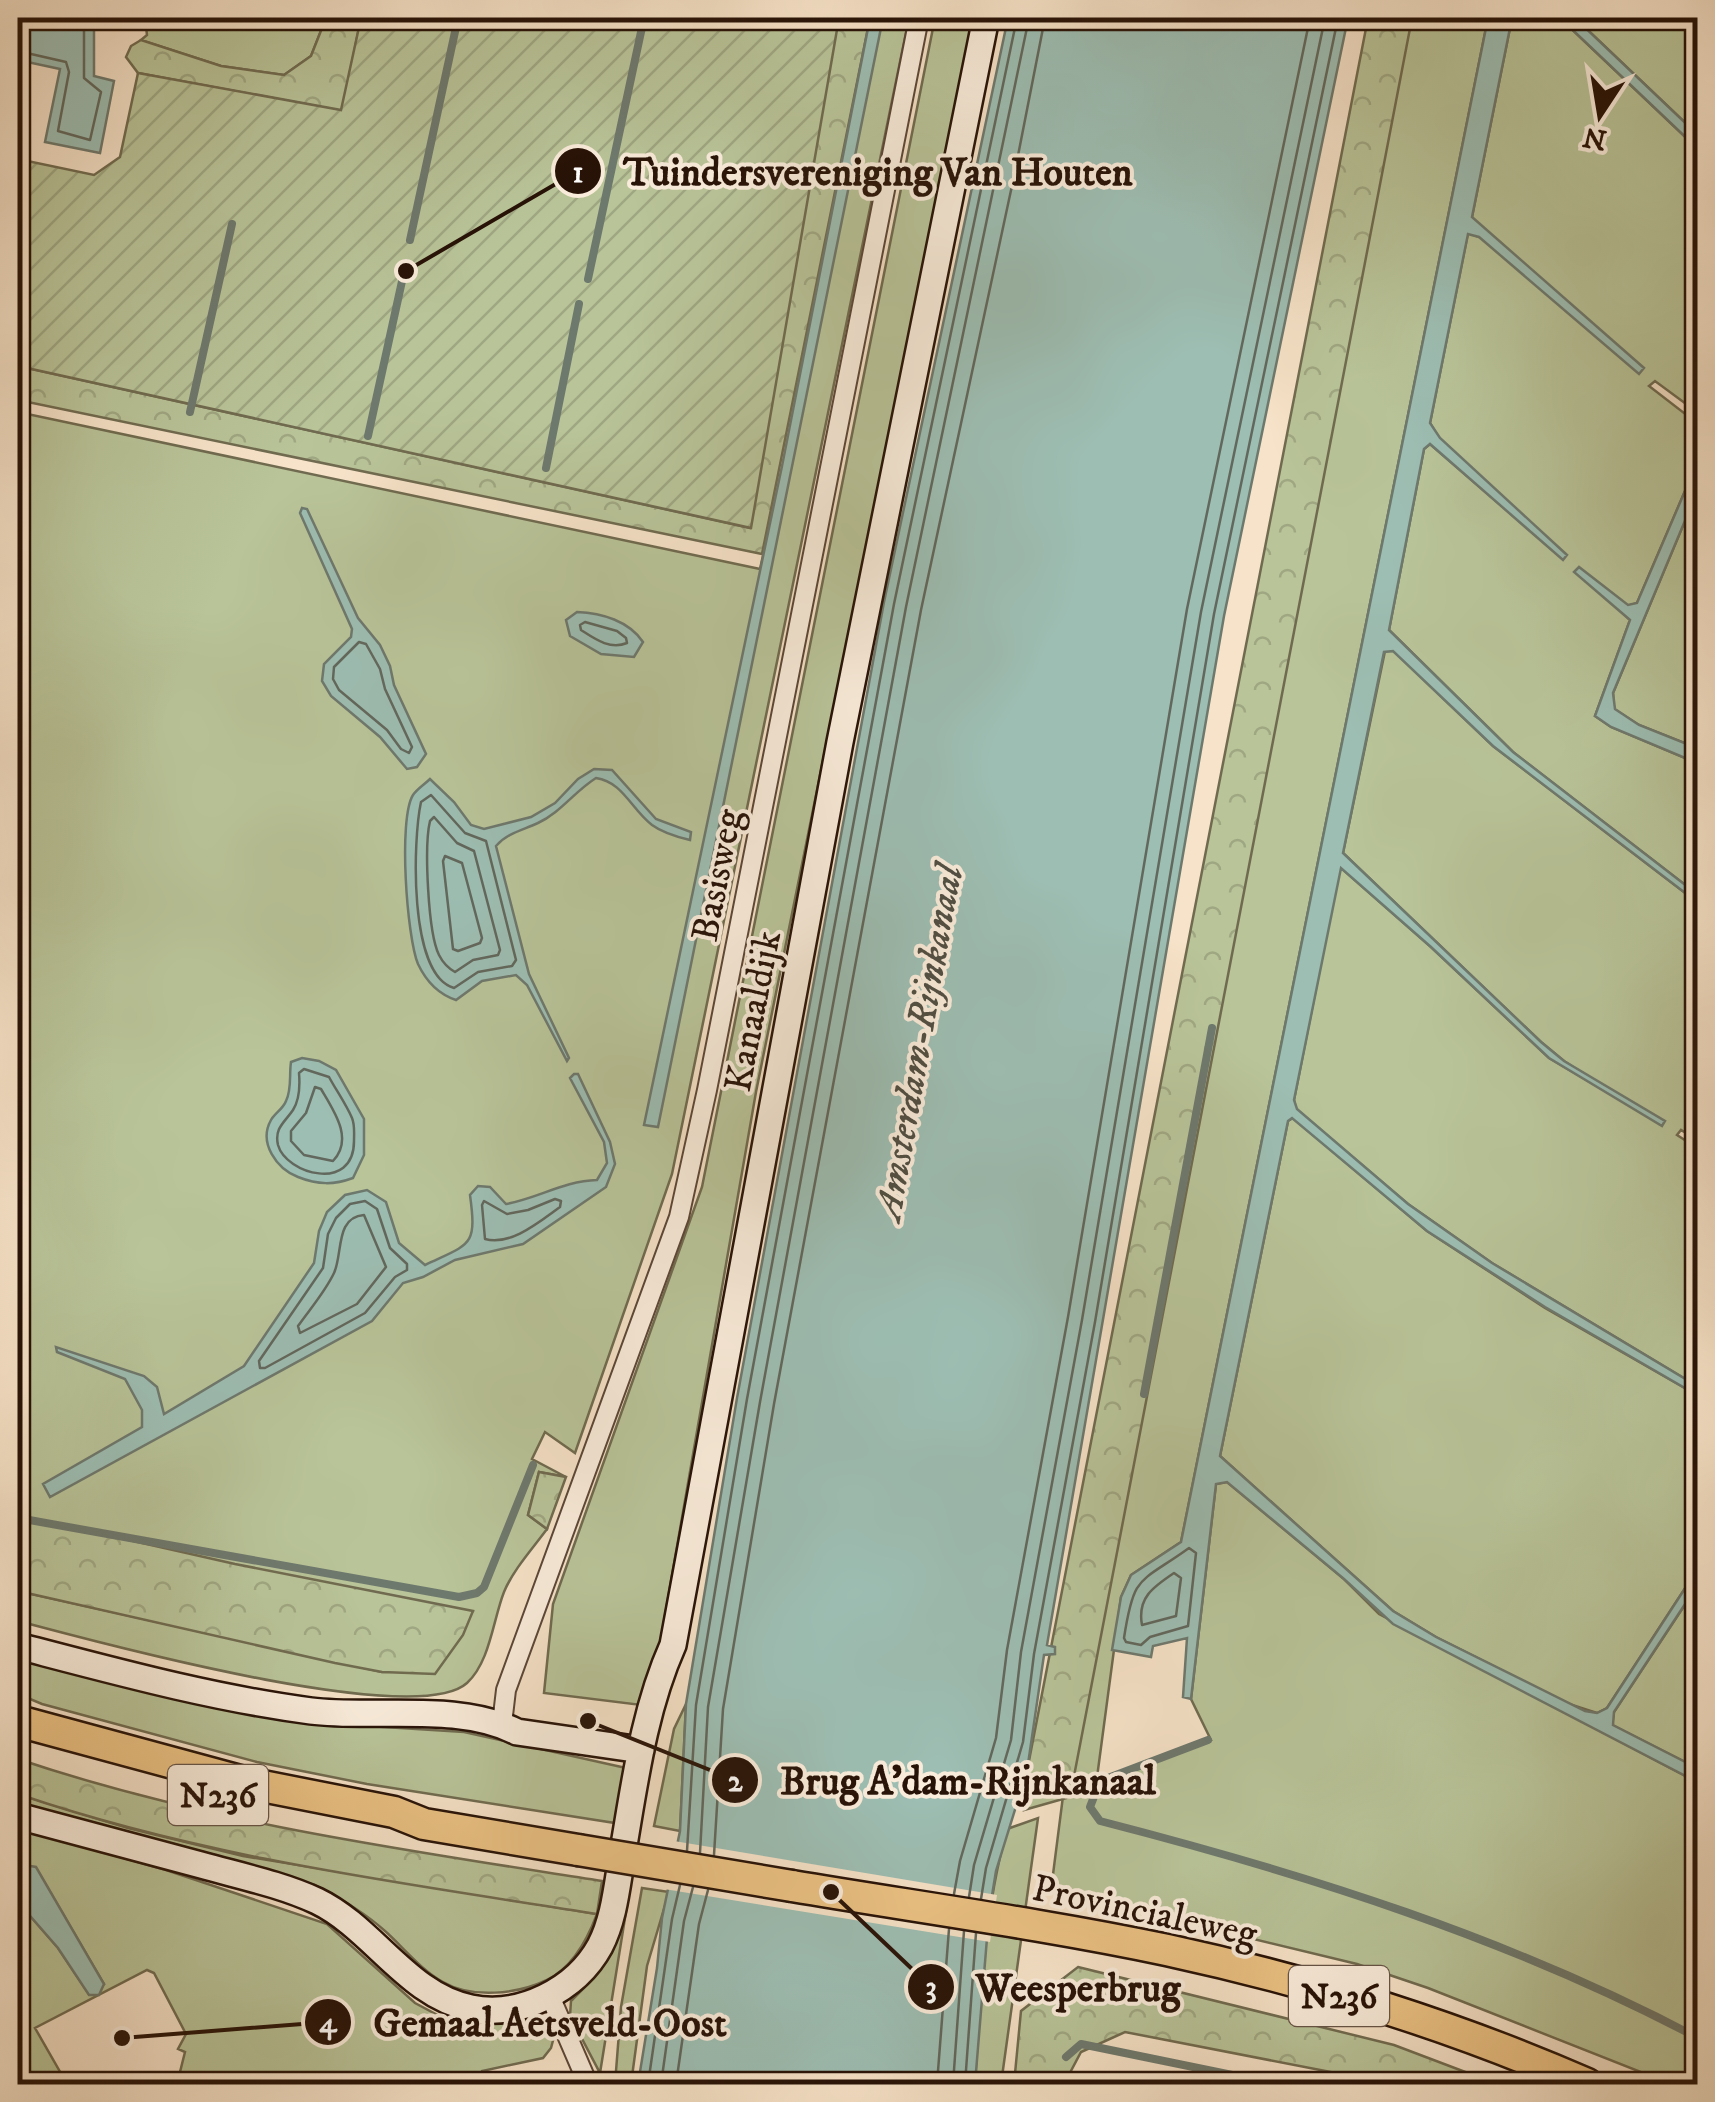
<svg xmlns="http://www.w3.org/2000/svg" width="1715" height="2102" font-family="'IM FELL DW Pica',serif">
<style>
.grass{fill:#b9c499;stroke:#706b50;stroke-width:2.5}
.forest{fill:url(#forest-crowns);stroke:#706b50;stroke-width:2.5}
.garden{fill:url(#garden-furrows);stroke:#706b50;stroke-width:2.5}
.water{fill:#9dbeb3;stroke:#6e796e;stroke-width:2.5}
.pier{fill:#f7e3c9}
.lines{fill:none;stroke-linecap:round;stroke-linejoin:round}
.shore{stroke:#62685d;stroke-width:2.5}
.stream{stroke:#6e796e;stroke-width:8}
.street-casing{stroke:#5b4638;stroke-width:22}
.secondary-casing{stroke:#271207;stroke-width:30}
.primary-casing{stroke:#271207;stroke-width:35}
.street{stroke:#faeddc;stroke-width:18}
.secondary{stroke:#faeddc;stroke-width:25}
.primary{stroke:#ecc284;stroke-width:30}
.primary-bridge-casing{stroke:#271207;stroke-width:35;stroke-linecap:butt}
.primary-bridge{stroke:#ecc284;stroke-width:30}
.labels{text-anchor:middle;stroke-width:8;stroke-linejoin:round;paint-order:stroke}
.shield{fill:#faeddc;stroke:#665447;stroke-width:2.5}
.shield-label{font-size:35px;font-weight:bold;fill:#271207}
.street-label{font-size:38px;fill:#271207;stroke:#faeddc}
.water-label{font-size:40px;font-style:italic;fill:#504e43;stroke:#faeddc}
.leader{fill:none;stroke:#271207;stroke-width:4}
.callout-dot{fill:#271207;stroke:#faeddc;stroke-width:4}
.mark-label{font-size:30px;text-anchor:middle;font-weight:bold;fill:#fff}
.callout-label{font-size:40px;text-anchor:middle;font-weight:bold;fill:#271207;stroke:#faeddc;stroke-width:8;stroke-linejoin:round;paint-order:stroke}
</style>
<defs>
<pattern id="forest-crowns" width="20" height="18" patternUnits="userSpaceOnUse" patternTransform="scale(2.5)"><rect width="20" height="18" fill="#b9c499"/><path d="M2 6a3 3 0 1 1 6 0M12 15a3 3 0 1 1 6 0" fill="none" stroke="#9fa782"/></pattern>
<pattern id="garden-furrows" width="10" height="10" patternUnits="userSpaceOnUse" patternTransform="scale(2.5)"><rect width="10" height="10" fill="#b9c499"/><path d="M-1 1l2-2M0 10L10 0M9 11l2-2" fill="none" stroke="#9fa782"/></pattern>
</defs>
<rect width="100%" height="100%" fill="#f7e3c9"/>
<filter id="stains"><feTurbulence type="fractalNoise" baseFrequency=".002" numOctaves="4"/><feColorMatrix values="0 0 0 0 .2 0 0 0 0 .09 0 0 0 0 .02 0 0 0 .5 -.17"/></filter>
<radialGradient id="worn" r=".72"><stop offset=".6" stop-color="#630" stop-opacity="0"/><stop offset="1" stop-color="#630" stop-opacity=".3"/></radialGradient>
<path class="grass" d="M145 18H326L311 56 284 75 221 66 141 40 147 35Z
M882 18H909L672 1174 575 1453 545 1432 532 1459 566 1477 539 1472 528 1515 547 1529C533 1548 513 1570 504 1592 493 1620 490 1662 467 1683 415 1730 90 1640 18 1621V1591L382 1672 412 1671 472 1612 369 1591 18 1533V412L760 569Z
M935 18H973L756 1092 655 1673 641 1705 544 1693 553 1604 702 1187Z
M1373 18H1488L1181 1542 1131 1575 1121 1597 1096 1785 1211 1740 1191 1699 1216 1484 1227 1482 1344 1579 1379 1614 1697 1782V2084H1671L1428 1988 1357 1964 1051 1890 1106 1460Z
M1512 18H1560L1697 148V412L1655 381 1649 386 1697 423V463L1637 603 1628 606 1579 568 1630 620 1595 716 1611 727 1697 763V894L1513 752 1389 630 1424 449 1430 444 1563 559 1439 438 1430 423 1468 233 1479 237 1472 217Z
M1575 18H1697V134Z
M1697 492V748L1639 725 1614 709 1613 693Z
M1385 651H1394L1493 746 1697 902V1140L1681 1130 1677 1135 1697 1148V1386L1492 1263 1408 1204 1296 1109 1294 1100 1340 867 1431 947 1549 1058 1663 1125 1564 1061 1541 1042 1343 853Z
M1293 1118 1427 1231 1545 1308 1697 1395V1570L1607 1708 1597 1713 1569 1704 1436 1637 1393 1611 1220 1456 1288 1121Z
M1692 1594 1697 1597V1768L1612 1725 1614 1712Z
M18 1658 304 1722 464 1732 626 1768 615 1823 367 1784 257 1762 42 1704 18 1694Z
M686 1704 680 1831 654 1826 674 1729Z
M18 1794 128 1828 243 1856 597 1914C588 1938 572 1968 547 1980 518 1994 472 1999 443 1982 421 1970 403 1947 385 1931 364 1912 340 1898 315 1885L18 1805Z
M1038 1818 1001 2084H975C980 1998 984 1913 1007 1829Z
M18 1828 166 1870 327 1924 415 2003 447 2020 484 2025 538 2019 555 2033 551 2048 543 2058 482 2071 480 2081C508 2079 550 2061 570 2084H177L185 2052 178 2049 186 2034 154 1973 147 1970 35 2028 67 2084H18V1902L58 1948 89 1994 104 1984 36 1868 18 1864Z
M630 1887 600 2073 570 2016 571 2001C610 1965 618 1937 630 1887Z
M642 1888 669 1892 647 1966 631 2084H615L621 2007Z"/>
<path class="forest" d="M326 18H361L342 111 138 73 126 57 131 46 141 40 221 66 284 75 311 56Z
M838 18H870L762 554 18 400V366L750 528Z
M1368 18H1412L1070 1797 1024 1810 1027 1771Z
M539 1472 566 1477 547 1529 528 1515Z
M18 1515 235 1564 473 1611 463 1635 435 1674 382 1672 335 1663 18 1591Z
M18 1759C208 1823 405 1850 602 1881L597 1914C402 1883 205 1858 18 1794Z
M1078 1967 1394 2045 1497 2084H1375L1346 2075 1125 2032 1081 2052 1064 2084H1014L1021 2011Z"/>
<path class="garden" d="M361 18H839L751 528 18 366V159L94 175 120 157 138 73 341 110Z"/>
<path class="water" d="M18 18H94V76L114 81 100 153 45 142 60 69 18 60Z
M870 18H883L658 1127 644 1125 782 466Z
M1008 18H1348L1224 616 1047 1645 1055 1647V1654L1044 1655 1027 1771 996 1871 989 1914 975 2084H638L657 1968 662 1918 680 1831 686 1704 737 1398 884 602Z
M1488 18H1512L1472 217 1644 368 1639 374 1479 237 1468 234 1430 423 1440 438 1567 555 1563 560 1430 444 1424 449 1389 630 1513 752 1697 894V902L1493 746 1393 651 1384 652 1343 853 1541 1042 1564 1061 1665 1121 1662 1126 1549 1058 1431 947 1341 868 1294 1100 1297 1109 1408 1204 1492 1263 1697 1386V1395L1545 1307 1427 1231 1292 1118 1288 1121 1220 1456 1393 1611 1436 1637 1585 1711 1597 1713 1607 1708 1697 1570V1597L1691 1595 1614 1712 1613 1725 1697 1768V1782L1393 1624 1344 1579 1227 1482 1216 1484 1191 1699 1183 1697 1187 1638 1153 1646 1151 1657 1112 1650 1121 1597 1131 1575 1181 1542Z
M1560 18H1575L1697 134V148Z
M1697 463V492L1613 693 1615 709 1639 725 1697 748V763L1611 727 1595 716 1630 620 1574 572 1579 567 1628 605 1637 603Z
M302 508 307 509 358 618 380 645 390 666 394 685 426 754 417 767 407 769 380 737 331 696 322 681 324 664 351 637 352 629 300 513Z
M577 612C602 613 629 621 643 642L634 657 601 654 570 636 566 620Z
M594 769 612 770 656 819 691 832 690 840C677 837 663 833 652 825 631 809 623 782 596 778 575 791 560 813 538 823 523 830 507 833 496 846L529 974 569 1058 567 1061 527 985 516 975 482 981 456 1000C438 994 426 981 418 964 407 938 398 819 413 795 417 789 425 784 430 779L454 802 471 825 484 829 531 817 555 803 578 779Z
M302 1058 319 1061 336 1070 364 1119V1155L353 1178C334 1185 318 1185 298 1177 277 1169 258 1143 271 1120 275 1113 283 1109 286 1101 292 1089 289 1075 291 1062Z
M574 1074H578L610 1142 615 1164 606 1187 523 1244 455 1260 423 1277 403 1283 372 1321 50 1497 43 1484 142 1427V1410L125 1379 57 1352 56 1347 144 1376 157 1387 164 1414 244 1366 314 1263 319 1231 327 1212 345 1195 367 1190 386 1202 399 1243 425 1265C471 1243 477 1247 470 1195L478 1186 490 1187 506 1204C539 1198 563 1181 597 1180L607 1163 604 1142 570 1078Z
M18 1864 36 1867 104 1984 99 1995H89L58 1948 18 1902Z"/>
<path class="pier" d="M674 1841 997 1895 990 1942 664 1889Z"/>
<g class="lines">
<path class="shore" d="M18 51 66 62 69 72 58 131 90 140 101 92 84 78V18
M585 622 617 631 626 638 627 643C610 650 595 639 581 630L580 625Z
M359 642 366 644 380 669 385 689 412 747 409 753 401 749 387 730 339 690 333 679 334 667Z
M431 795 465 833 486 841 516 960 512 966 478 972 454 988C408 975 413 839 421 802Z
M434 817 457 843 474 851 500 950 498 955 473 960 455 972C448 968 443 963 439 955 428 933 424 846 430 821Z
M445 856 462 863 482 938 480 943 458 951 453 949 443 861Z
M304 1069 329 1077C336 1090 346 1104 352 1118 355 1125 354 1133 354 1141 354 1193 286 1174 278 1145 274 1128 285 1122 293 1110 300 1099 300 1085 299 1073Z
M315 1087 321 1089C334 1111 354 1139 333 1161L304 1155 291 1141V1131L306 1113Z
M555 1199 561 1201 560 1207C539 1222 511 1246 485 1239L482 1205 484 1201 507 1214 528 1210Z
M365 1201 377 1209 390 1248 407 1264V1270L395 1277 365 1313 265 1368H260L259 1361 323 1268 328 1234 336 1218 350 1204Z
M364 1215 386 1267 357 1304 300 1333 298 1326C310 1309 325 1292 334 1273 343 1254 335 1217 364 1215Z
M1189 1548 1196 1553 1188 1626 1150 1637 1141 1645 1126 1642 1124 1638C1134 1573 1139 1584 1189 1548Z
M1174 1573 1181 1578 1176 1616 1142 1625C1137 1598 1153 1587 1174 1573Z
M687 1851 696 1705 747 1399 894 604 1017 18
M700 1853 708 1707 760 1402 906 607 1029 18
M714 1855 723 1709 774 1404 921 610 1013 181 1045 18
M954 1894 960 1861 996 1738 1007 1650 1068 1317 1187 609 1310 18
M969 1897 974 1865 1011 1740 1021 1652 1082 1320 1201 612 1325 18
M981 1899 986 1868 1023 1742 1034 1654 1095 1322 1214 614 1338 18
M648 2084 672 1919 680 1885
M661 2084 684 1921 693 1887
M676 2084 699 1924 708 1890
M937 2084 949 1929
M953 2084 964 1931
M965 2084 976 1933"/>
<path class="stream" d="M410 240 458 18
M588 279 644 18
M190 412 232 224
M368 436 406 263
M546 468 579 304
M1144 1394 1212 1028
M18 1518 459 1597 477 1593 484 1587 533 1465
M1208 1740 1100 1781 1090 1807 1100 1821C1306 1874 1509 1938 1698 2038
M1066 2057 1081 2044 1276 2084"/>
<g class="street-casing">
<path id="street" d="M502 1724 506 1690 679 1217 707 1090 919 18
M550 1996 588 2084"/>
</g>
<g class="secondary-casing">
<path id="secondary" d="M18 1646C114 1671 212 1698 311 1711 376 1719 458 1702 517 1732L641 1750
M18 1816C79 1832 140 1849 201 1865 240 1876 280 1884 317 1901 373 1928 408 1996 471 2008 520 2018 576 1990 600 1946 615 1917 617 1883 623 1851 635 1781 644 1710 673 1645L840 742 986 18"/>
</g>
<g class="primary-casing">
<path id="primary" d="M18 1721 247 1783 394 1812 424 1824 578 1850
M792 1886C917 1907 1043 1924 1167 1950 1310 1981 1454 2026 1587 2084"/>
</g>
<use href="#street" class="street"/>
<use href="#secondary" class="secondary"/>
<use href="#primary" class="primary"/>
<g class="primary-bridge-casing">
<path id="primary-bridge" d="M578 1850 792 1886"/>
</g>
<use href="#primary-bridge" class="primary-bridge"/>
</g>
<g class="labels">
<g class="shield">
<rect x="168" y="1765" width="100" height="60" rx="8"/>
<rect x="1289" y="1966" width="100" height="60" rx="8"/>
</g>
<g class="shield-label">
<text x="218" y="1807">N236</text>
<text x="1339" y="2008">N236</text>
</g>
<g class="street-label">
<text transform="translate(716 875) rotate(-79)" y="13">Basisweg</text>
<text transform="translate(752 1011) rotate(-79)" y="13">Kanaaldijk</text>
<text transform="translate(1145 1910) rotate(12)" y="13">Provincialeweg</text>
</g>
<g class="water-label">
<text transform="translate(917 1042) rotate(-80)" y="14">Amsterdam-Rijnkanaal</text>
</g>
</g>
<path class="leader" d="M406 271L578 171M588 1721L735 1780M831 1892L931 1987M122 2038L328 2022"/>
<g class="callout-dot">
<circle cx="406" cy="271" r="10"/>
<circle cx="588" cy="1721" r="10"/>
<circle cx="831" cy="1892" r="10"/>
<circle cx="122" cy="2038" r="10"/>
<circle cx="578" cy="171" r="25"/>
<circle cx="735" cy="1780" r="25"/>
<circle cx="931" cy="1987" r="25"/>
<circle cx="328" cy="2022" r="25"/>
</g>
<g class="mark-label">
<text x="578" y="182">1</text>
<text x="735" y="1791">2</text>
<text x="931" y="1997">3</text>
<text x="328" y="2032">4</text>
</g>
<g class="callout-label">
<text x="878" y="185">Tuindersvereniging Van Houten</text>
<text x="968" y="1794">Brug A'dam-Rijnkanaal</text>
<text x="1078" y="2001">Weesperbrug</text>
<text x="550" y="2036">Gemaal Aetsveld-Oost</text>
</g>
<rect width="1715" height="2102" fill="none" stroke="#f7e3c9" stroke-width="60"/>
<rect x="20" y="20" width="1675" height="2062" fill="none" stroke="#271207" stroke-width="5"/>
<rect x="30" y="30" width="1655" height="2042" fill="none" stroke="#271207" stroke-width="2.5"/>
<g transform="translate(1600 115) rotate(192)" stroke="#faeddc" stroke-width="8" paint-order="stroke">
<path d="M0-8L18 38L0 25L-18 38Z" fill="#271207"/>
<text y="-15" font-size="28" font-weight="bold" text-anchor="middle" fill="#271207">N</text>
</g>
<rect width="100%" height="100%" filter="url(#stains)"/>
<rect width="100%" height="100%" fill="url(#worn)"/>
</svg>
